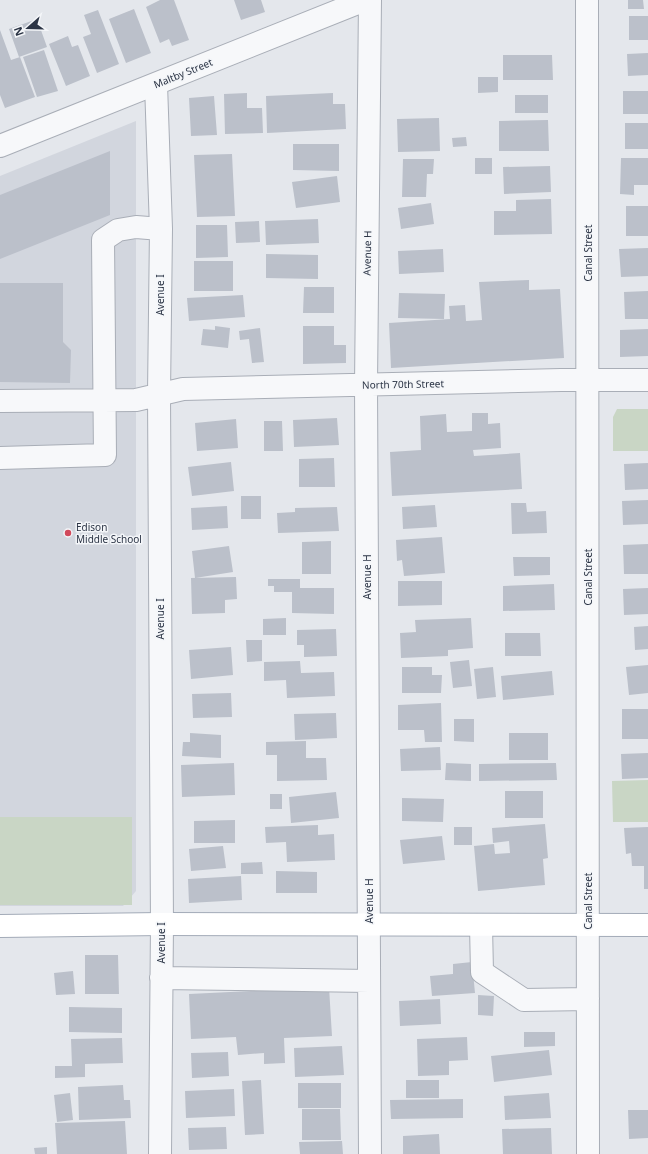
<svg xmlns="http://www.w3.org/2000/svg" width="648" height="1154" font-family="'Noto Sans',sans-serif">
<style>
.built{fill:#d2d6de}
.green{fill:#c9d6c5}
.building{fill:#bbc0ca}
.lines{fill:none;stroke-linecap:round;stroke-linejoin:round}
.minor-casing{stroke:#a9aeb7;stroke-width:24}
.major-casing{stroke:#a3abb8;stroke-width:24}
.minor{stroke:#f7f8fa;stroke-width:22}
.major{stroke:#fff;stroke-width:22}
.poi-dot{fill:#d1495b;stroke:#f4f6f9;stroke-width:1.5}
.labels{text-anchor:middle;stroke-width:3;stroke-linejoin:round;paint-order:stroke}
.street-label{font-size:10px;fill:#2b3445;stroke:#f4f6f9}
.poi-label{font-size:10px;fill:#2b3445;stroke:#f4f6f9;text-anchor:start}
</style>
<rect width="100%" height="100%" fill="#e4e7ec"/>
<path class="built" d="M136 121V891L123 906H0V176Z"/>
<path class="green" d="M617 409H648V451H613V417Z
M648 780V822H613L612 781Z
M0 817H132V905H0Z"/>
<path class="building" d="M160 0H174L189 40 172 46 169 39 160 43 146 7Z
M234 0H261L265 12 241 20Z
M628 0H643L644 9H628Z
M134 9 151 53 126 63 109 19Z
M98 10 119 64 97 73 83 37 91 34 84 15Z
M629 16H648V40H629Z
M37 19 47 47 19 57 9 29Z
M0 30 11 60 20 57 35 97 5 108 0 95Z
M68 36 72 47 78 45 90 76 66 86 49 44Z
M44 50 58 91 37 97 23 57Z
M648 53V75L628 76 627 54Z
M503 55H552L553 80H503Z
M478 77H498V92L478 93Z
M623 91H648V114H623Z
M247 93V108H262L263 133 225 134 224 94Z
M333 93V104H345L346 129 267 133 266 96Z
M515 95H548V113H515Z
M214 96 217 135 191 136 189 98Z
M439 118 440 151 398 152 397 119Z
M548 120 549 151H499V121Z
M625 123H648V149H625Z
M466 137 467 146 453 147 452 138Z
M293 144H339V171L293 170Z
M110 151V215L0 259V195Z
M232 154 235 216 197 217 194 155Z
M475 158H492V174H475Z
M621 158H648V185H634V195L620 194Z
M403 159H434L433 174H427L426 197H402Z
M550 166 551 192 504 194 503 167Z
M337 176 340 202 296 208 292 182Z
M551 199 552 234 494 235V211H516V200Z
M431 203 434 224 401 229 398 208Z
M626 206H648V236H626Z
M318 219 319 243 266 245 265 221Z
M259 221 260 242 236 243 235 222Z
M196 225H227L228 257 196 258Z
M648 248V276L621 277 619 249Z
M443 249 444 272 399 274 398 251Z
M266 254 318 255V279L266 278Z
M194 261H233V291H194Z
M529 280V290L560 289 564 358 391 368 389 323 450 319 449 306 465 305 466 321 482 320 479 282Z
M0 283H63V342L71 350 70 383 0 382Z
M304 287H334V313H303Z
M648 291V319H625L624 292Z
M399 293 445 294 444 319 398 318Z
M243 295 245 317 189 321 187 298Z
M215 326 230 328 228 348 201 345 203 329 215 330Z
M303 326H334V345H346V363L303 364Z
M260 328 264 362 252 363 249 339 240 340 239 331Z
M648 329V356L620 357V330Z
M472 413H488V424L500 423 501 448 473 450 474 456 520 453 522 489 392 496 390 452 421 450 420 416 446 414 447 432 472 431Z
M337 418 339 445 294 447 293 420Z
M236 419 238 448 197 451 195 423Z
M264 421H282L283 451H264Z
M334 458 335 487H299V459Z
M231 462 234 491 192 496 188 467Z
M648 463V489L625 490 624 464Z
M241 496H261V519H241Z
M648 500V524L623 525 622 501Z
M511 503H526L527 512 546 511 547 533 512 534Z
M435 505 437 527 403 529 402 507Z
M227 506 228 528 192 530 191 508Z
M337 507 339 531 278 533 277 513 295 512V508Z
M442 537 445 573 404 576 402 560 397 561 396 540Z
M331 541V574H302V542Z
M648 544V574H624L623 545Z
M229 546 233 572 195 578 192 551Z
M513 557H550V575L514 576Z
M236 577 237 599 225 600V613L192 614 191 578Z
M268 579H300V588H334V614L292 613V592H274V586H268Z
M398 581H442V605L398 606Z
M554 584 555 610 503 611V586Z
M648 588V614L624 615 623 589Z
M286 618V635H263V619Z
M471 618 473 648 448 650V656L401 658 400 633 416 632 415 620Z
M648 626V649L635 650 634 627Z
M336 629 337 656 304 657V645H297V630Z
M505 633H540L541 656H505Z
M246 640H262V661L247 662Z
M231 647 233 675 191 679 189 650Z
M469 660 472 686 453 688 450 662Z
M300 661 301 673 334 672 335 696 287 698 286 680 264 681V662Z
M648 665V693L629 695 626 667Z
M402 667H432V675H442L441 693H402Z
M493 667 496 697 477 699 474 669Z
M552 671 554 695 503 700 501 676Z
M231 693 232 717 193 718 192 694Z
M441 703 442 742H425L424 730H398V705Z
M622 709H648V739H622Z
M336 713 337 738 295 740 294 714Z
M454 719H474V742L454 741Z
M190 733 221 735V758L182 756 183 742H190Z
M509 733H548V760H509Z
M306 741V758H326L327 780 277 781V755H266V742Z
M440 747 441 770 401 771 400 749Z
M648 753V778L622 779 621 754Z
M234 763 235 795 182 797 181 765Z
M446 763 471 764V781L445 780Z
M556 763 557 780 479 781V764Z
M505 791H543V818H505Z
M336 792 339 818 291 823 289 797Z
M270 794H282V809H270Z
M402 798 444 799 443 822 402 821Z
M235 820V843H194V821Z
M545 824 548 858 543 859 545 885 478 891 474 846 494 844 495 854 510 853 509 841 493 843 492 828Z
M318 825V835L334 834 335 860 287 862 286 842 266 843 265 827Z
M454 827H472V845H454Z
M648 827V889H644V866H632L631 853 626 854 624 828Z
M442 836 445 860 403 864 400 840Z
M223 846 226 868 191 871 189 849Z
M262 862 263 874H241V863Z
M276 871 317 872V893H276Z
M241 876 242 900 189 903 188 879Z
M85 955H118L119 994H85Z
M472 962 475 993 432 996 430 976 453 974V964Z
M73 971 75 994 56 995 54 973Z
M329 987 332 1036 284 1038 285 1063 264 1064V1053L238 1055 236 1037 191 1039 189 994Z
M478 995 494 996 493 1016 478 1015Z
M440 999 441 1024 400 1026 399 1001Z
M69 1007 122 1008V1033L69 1032Z
M524 1032H555V1046L524 1047Z
M467 1037 468 1060 449 1061V1075L418 1076 417 1039Z
M122 1038 123 1063 85 1064V1077L55 1078V1066H72L71 1039Z
M342 1046 344 1075 295 1077 294 1048Z
M549 1050 552 1075 494 1082 491 1056Z
M228 1052 229 1076 192 1078 191 1053Z
M261 1080 264 1134 245 1135 242 1081Z
M406 1080H439V1098H406Z
M298 1083H341V1108H298Z
M123 1085 124 1100H130L131 1118 79 1120 78 1087Z
M234 1089 235 1116 186 1118 185 1091Z
M70 1093 73 1120 57 1122 54 1095Z
M549 1093 551 1118 505 1120 504 1096Z
M463 1099V1118L391 1119 390 1100Z
M302 1109H340L341 1140H302Z
M628 1110H648V1138L629 1139Z
M125 1121 127 1154H57L55 1123Z
M226 1127 227 1149 189 1150 188 1128Z
M551 1128 552 1154H503L502 1129Z
M439 1134 440 1154H403V1136Z
M342 1141 343 1154H300L299 1142Z
M47 1147V1154H35L34 1148Z"/>
<g class="lines">
<g class="minor-casing">
<path id="minor" d="M587 0 588 1154
M156 84 161 229 159 394 162 924 160 1154
M0 146 365 0
M0 401 136 400 183 389 561 380H648
M0 458 105 455 103 240 118 230 136 227 161 229
M481 926 482 972 524 1000 588 999
M161 978 369 981
M370 1154 366 385 370 0"/>
</g>
<g class="major-casing">
<path id="major" d="M0 926 162 924 648 925"/>
</g>
<use href="#minor" class="minor"/>
<use href="#major" class="major"/>
</g>
<circle class="poi-dot" cx="68" cy="533" r="4"/>
<g class="labels">
<g class="street-label">
<text transform="translate(183 73) rotate(-22)" y="4">Maltby Street</text>
<text transform="translate(367 253) rotate(-89)" y="4">Avenue H</text>
<text transform="translate(588 253) rotate(-90)" y="4">Canal Street</text>
<text transform="translate(160 295) rotate(-90)" y="4">Avenue I</text>
<text transform="translate(403 384) rotate(-1)" y="4">North 70th Street</text>
<text transform="translate(367 577) rotate(-90)" y="4">Avenue H</text>
<text transform="translate(588 577) rotate(-90)" y="4">Canal Street</text>
<text transform="translate(160 619) rotate(-90)" y="4">Avenue I</text>
<text transform="translate(369 901) rotate(-90)" y="4">Avenue H</text>
<text transform="translate(588 901) rotate(-90)" y="4">Canal Street</text>
<text transform="translate(161 943) rotate(-90)" y="4">Avenue I</text>
</g>
<g class="poi-label">
<text x="76" y="531">Edison<tspan x="76" dy="12">Middle School</tspan></text>
</g>
</g>
<g transform="translate(28 28) rotate(250)" stroke="#f4f6f9" stroke-width="3" paint-order="stroke">
<path d="M0-3L7 15L0 10L-7 15Z" fill="#2b3445"/>
<text y="-6" font-size="11" font-weight="bold" text-anchor="middle" fill="#2b3445">N</text>
</g>
</svg>
